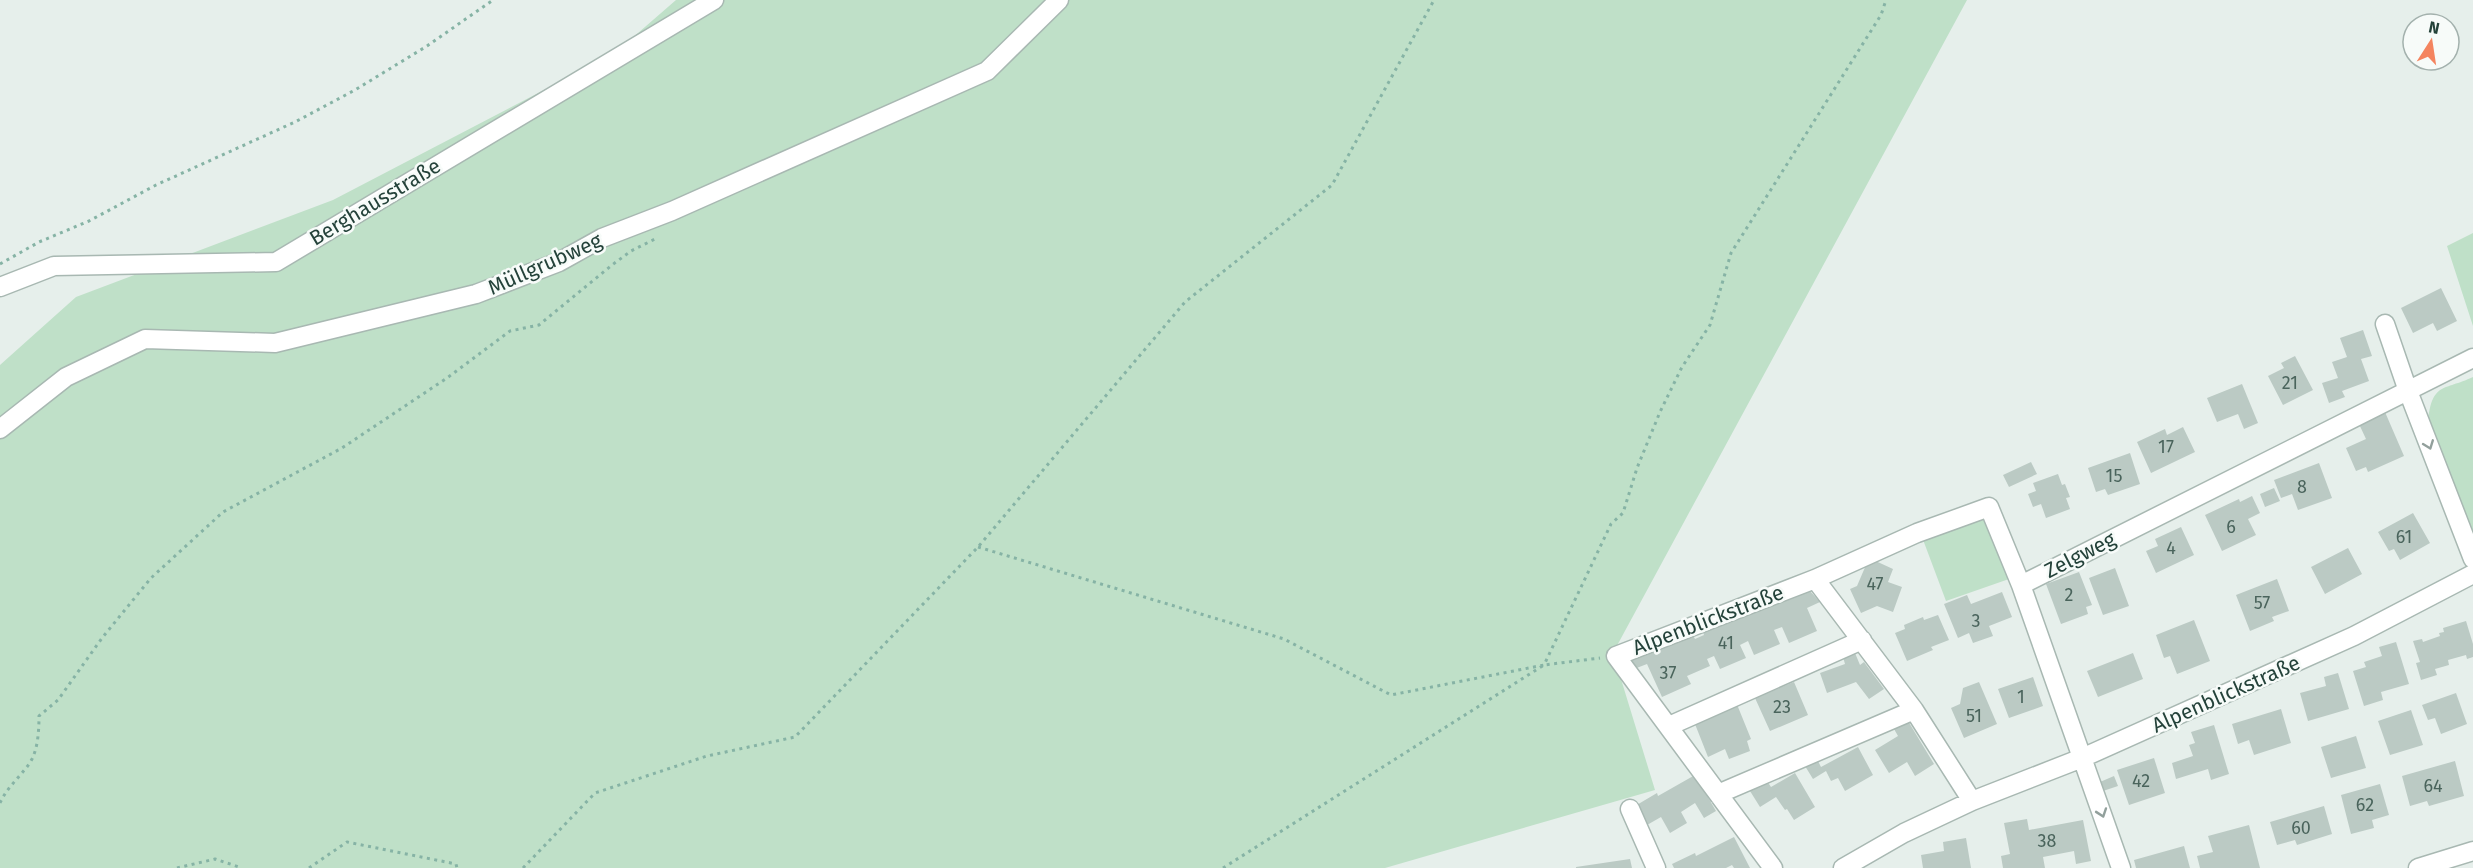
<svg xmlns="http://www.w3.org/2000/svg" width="2473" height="868" font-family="'Fira Sans',sans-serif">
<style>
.green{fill:#bfe0c8}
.building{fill:#bbcac4}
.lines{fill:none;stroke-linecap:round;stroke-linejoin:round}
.minor-casing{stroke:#a8b8b2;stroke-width:21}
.path{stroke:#86b3a5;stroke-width:3;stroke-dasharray:3 4.5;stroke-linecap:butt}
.minor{stroke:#fff;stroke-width:18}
.oneway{stroke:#92a09c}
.labels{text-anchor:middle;stroke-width:5;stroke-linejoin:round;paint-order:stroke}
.number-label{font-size:18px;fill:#4a645c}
.street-label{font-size:21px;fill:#24423a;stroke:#f7fbf9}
</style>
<rect width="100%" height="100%" fill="#e6efeb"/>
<path class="green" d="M676 0H1967L1613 653 1655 790 1385 868H0V365L76 297 333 200 615 53Z
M2473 233V326L2447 246Z
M2473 377V544L2428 420C2433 382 2443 391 2473 377Z
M1980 519 1987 522 2009 579 1946 601 1922 537Z"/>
<path class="building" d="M2441 288 2457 321 2437 331 2433 323 2413 333 2401 308Z
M2363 330 2372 356 2361 359 2369 381 2342 391 2345 397 2329 403 2322 383 2338 378 2332 362 2347 357 2340 338Z
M2295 356 2313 390 2283 405 2268 376 2284 368 2281 363Z
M2242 384 2258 423 2244 429 2238 414 2217 422 2207 398Z
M2385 412 2404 456 2368 472 2366 467 2356 471 2346 448 2366 439 2359 424Z
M2183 427 2195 452 2151 473 2137 442 2165 429 2167 435Z
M2130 453 2140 484 2108 495 2105 489 2096 492 2088 468Z
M2031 462 2037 474 2009 487 2003 475Z
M2319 463 2332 498 2298 510 2292 494 2281 498 2274 480Z
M2058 474 2062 485 2065 484 2070 497 2066 498 2070 509 2046 518 2041 504 2033 507 2028 494 2036 491 2033 483Z
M2274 488 2280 501 2265 507 2260 494Z
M2252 496 2260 513 2248 519 2256 535 2222 551 2205 515 2239 499 2240 502Z
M2413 513 2430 543 2400 560 2394 549 2389 551 2378 532Z
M2181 527 2194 555 2156 573 2146 551 2158 546 2155 539Z
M2348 548 2362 574 2325 594 2311 567Z
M1869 558 1893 569 1888 582 1902 587 1893 612 1877 606 1861 613 1850 589 1857 586Z
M2115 568 2129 606 2103 615 2089 578Z
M2079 572 2092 605 2086 607 2088 614 2061 624 2046 584Z
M2277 579 2289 611 2272 617 2274 621 2250 631 2236 595Z
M1809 590 1820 602 1807 608 1817 631 1789 643 1782 627 1774 630 1780 644 1754 655 1748 641 1740 645 1746 658 1720 669 1714 656 1707 659 1710 666 1687 676 1691 684 1662 697 1647 664 1634 669 1630 661 1692 633 1695 639 1704 635 1702 629 1727 618 1730 623 1738 619 1736 615 1762 603 1764 609Z
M2002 592 2012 617 1989 626 1993 636 1973 643 1969 633 1958 638 1944 604 1967 595 1971 604Z
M1938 615 1949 640 1931 647 1933 650 1907 661 1895 633 1905 629 1904 625 1923 617 1924 620Z
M2194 620 2210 661 2177 674 2170 656 2164 658 2156 635Z
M2466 621 2473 644V657L2467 659 2466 655 2448 660 2449 665 2435 669 2437 675 2421 680 2416 663 2420 662 2413 641 2422 639 2423 642 2440 636 2439 633 2444 632 2443 628Z
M2396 642 2409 684 2381 692 2383 700 2364 706 2353 671 2366 667 2364 662 2382 656 2379 647Z
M1855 653 1860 665 1864 662 1884 689 1869 699 1856 682 1827 693 1820 673 1845 664 1843 657Z
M2133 653 2143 679 2098 697 2087 671Z
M2338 673 2349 709 2308 721 2300 693 2326 686 2324 677Z
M2033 677 2043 706 2009 718 1998 689Z
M1794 682 1808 715 1770 731 1755 698Z
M1979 682 1997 724 1964 738 1951 708 1960 704 1963 688Z
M2456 693 2467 724 2441 734 2435 718 2428 720 2422 705Z
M1736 702 1751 739 1747 741 1750 751 1729 759 1725 749 1708 757 1693 719Z
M2281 709 2291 743 2254 755 2249 740 2238 744 2232 724Z
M2411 710 2423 745 2390 755 2378 721Z
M1908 721 1934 764 1915 776 1907 762 1889 773 1875 750 1898 736 1894 729Z
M2214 725 2229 774 2211 780 2208 769 2176 779 2172 763 2193 756 2189 745 2195 743 2191 732Z
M2356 736 2366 768 2331 778 2321 747Z
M1858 747 1873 775 1845 791 1838 778 1831 781 1826 771 1813 779 1805 766 1817 759 1821 767Z
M2154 758 2165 793 2129 805 2117 770Z
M2455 761 2464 796 2429 806 2427 801 2410 806 2402 776Z
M1795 773 1815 807 1794 820 1787 809 1785 810 1776 797 1760 807 1750 791 1767 781 1771 787Z
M1695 775 1716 811 1704 818 1695 803 1681 812 1687 823 1670 833 1661 817 1647 825 1635 806 1657 793 1658 796Z
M2114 776 2118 786 2103 791 2100 782Z
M2380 784 2389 815 2372 820 2374 828 2351 834 2341 795Z
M2324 806 2332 834 2297 845 2295 840 2277 845 2270 822Z
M2027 819 2029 830 2083 820 2091 861 2076 864 2074 851 2043 857 2045 868H2003L2001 856 2010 854 2004 823Z
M2249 825 2260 868H2200L2197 856 2213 852 2208 836Z
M1734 837 1750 868H1734L1732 865 1726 868H1674L1672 864 1695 853 1696 856Z
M1966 838 1971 868H1923L1921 855 1944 851 1943 842Z
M2184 846 2190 868H2136L2134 860Z
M1630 859 1632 868H1576V867Z"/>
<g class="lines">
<g class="minor-casing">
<path id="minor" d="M0 287 54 266 276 262 714 0
M2385 324 2408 391 2473 559
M0 429 66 377 145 339 275 343 476 294 559 262 602 238 672 211 987 71 1059 0
M1815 579 1914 710 1972 801
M2021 585 2473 358
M1669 726 1862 640
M1718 794 1914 710
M1630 809 1656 868
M1773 868 1616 656 1815 579 1917 533 1989 507 2021 585 2121 868
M1843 868 1904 833 1972 801 2082 758 2354 636 2473 574
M2418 868 2473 851"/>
</g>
<path class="path" d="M0 264 39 242 89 221 156 185 295 122 355 90 427 46 493 0
M978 547 1284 639 1391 695 1544 665 1611 524 1623 513 1637 468 1660 412 1682 367 1710 325 1731 253 1881 15 1886 0
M0 803C8 785 24 774 32 759 38 747 39 730 39 716L58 700 102 638 151 578 223 512 342 448 447 378 510 331 539 325 612 265 631 251 655 239
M177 868 215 859 242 868
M309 868 347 842 456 864 457 868
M523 868 595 793 707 756 795 737 978 547 1185 302 1332 185 1434 0
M1223 868 1544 665 1600 658"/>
<use href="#minor" class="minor"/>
</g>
<defs><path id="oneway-chevron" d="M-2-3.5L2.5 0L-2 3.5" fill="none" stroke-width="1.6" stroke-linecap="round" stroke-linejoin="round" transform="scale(1.5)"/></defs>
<g class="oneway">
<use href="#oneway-chevron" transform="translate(2429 445) rotate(69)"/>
<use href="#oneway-chevron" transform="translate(2102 813) rotate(71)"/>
</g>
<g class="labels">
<g class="number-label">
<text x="2290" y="389">21</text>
<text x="2166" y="453">17</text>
<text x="2114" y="482">15</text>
<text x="2302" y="493">8</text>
<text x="2231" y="533">6</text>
<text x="2404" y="543">61</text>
<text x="2171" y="554">4</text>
<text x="1875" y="590">47</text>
<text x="2069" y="601">2</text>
<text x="2262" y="609">57</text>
<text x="1976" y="627">3</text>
<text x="1726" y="649">41</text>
<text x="1668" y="679">37</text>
<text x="2021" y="703">1</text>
<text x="1782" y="713">23</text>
<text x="1974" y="722">51</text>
<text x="2141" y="787">42</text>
<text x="2433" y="792">64</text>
<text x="2365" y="811">62</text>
<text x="2301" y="834">60</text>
<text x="2047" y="847">38</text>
</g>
<g class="street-label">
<text transform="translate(375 202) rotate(-31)" y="7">Berghausstraße</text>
<text transform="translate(545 264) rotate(-24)" y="7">Müllgrubweg</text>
<text transform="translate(2080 555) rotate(-27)" y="7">Zelgweg</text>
<text transform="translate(1708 620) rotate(-21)" y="7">Alpenblickstraße</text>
<text transform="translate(2226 694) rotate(-24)" y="7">Alpenblickstraße</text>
</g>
</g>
<g transform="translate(2431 42) rotate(12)"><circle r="28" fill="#f7fbf9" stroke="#a3b1ad" stroke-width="1.5"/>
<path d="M0-4.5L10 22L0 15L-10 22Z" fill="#f4845f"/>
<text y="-9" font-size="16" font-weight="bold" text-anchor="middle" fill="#24423a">N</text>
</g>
</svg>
